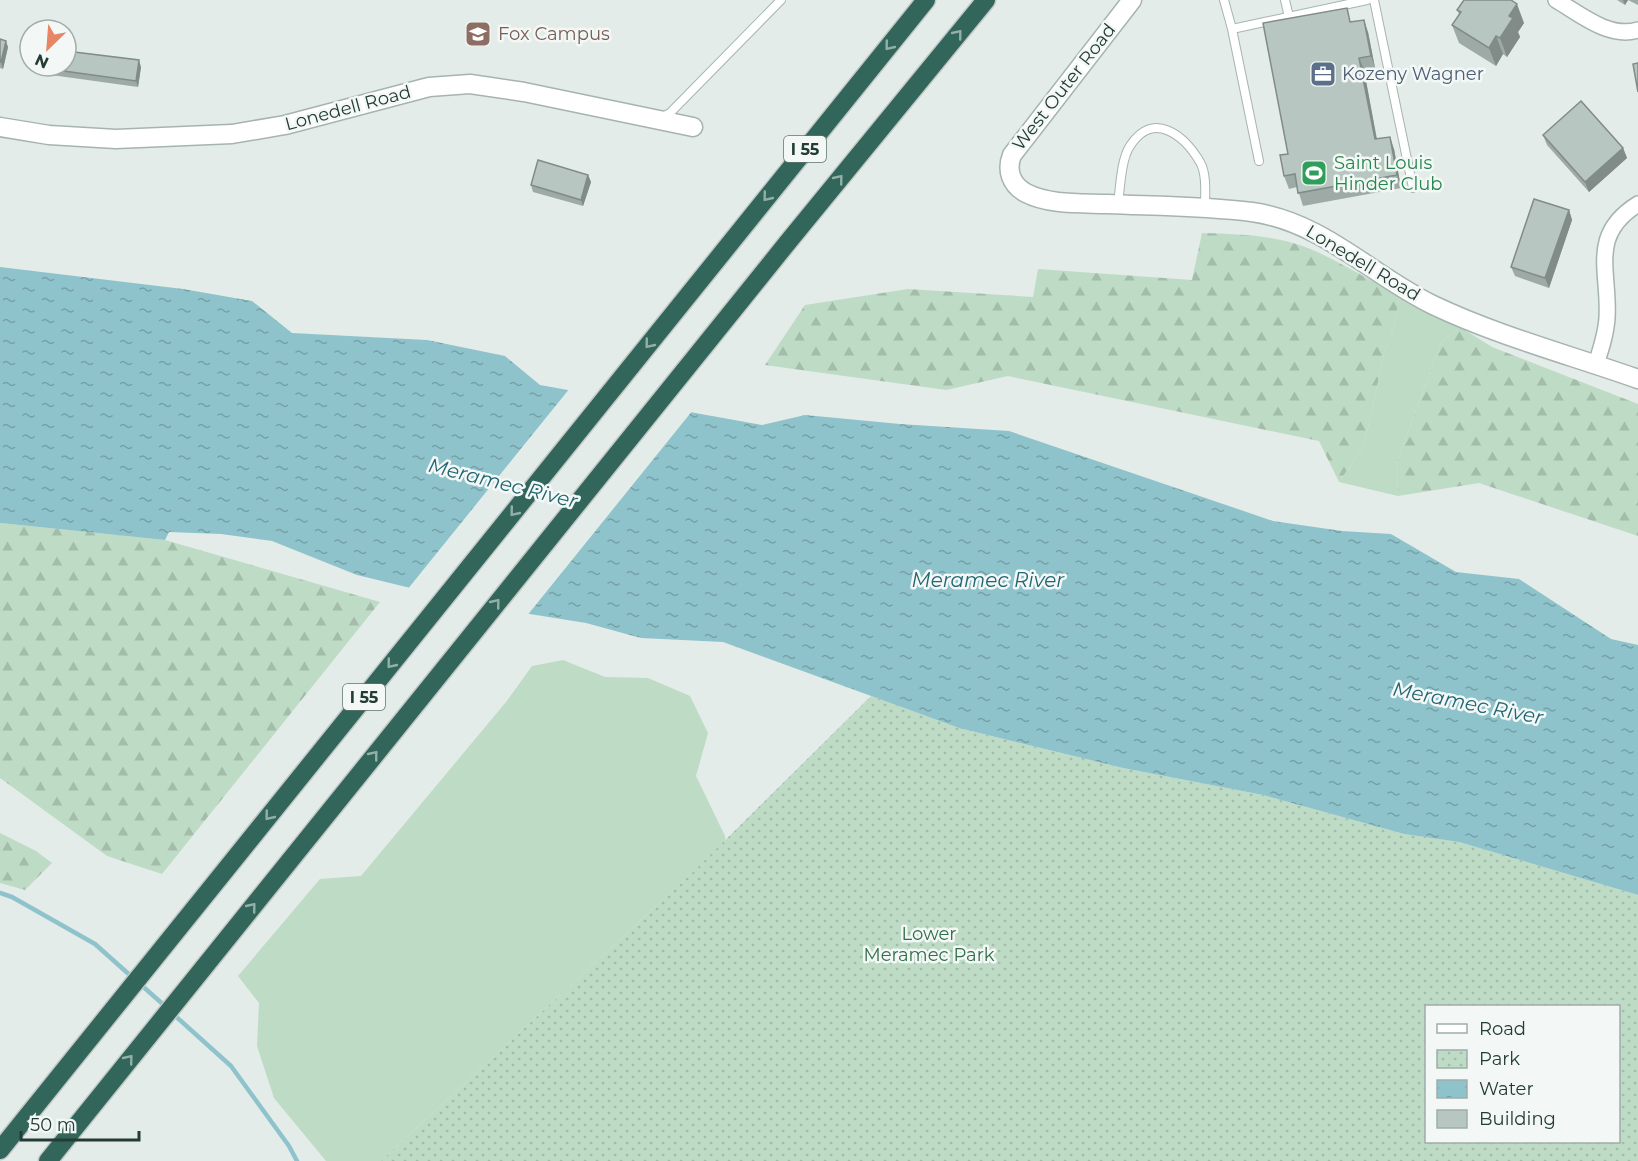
<svg xmlns="http://www.w3.org/2000/svg" width="1638" height="1161" font-family="Montserrat,sans-serif">
<style>
.green{fill:#bedbc5}
.forest{fill:url(#forest-firs)}
.park{fill:url(#park-dots);fill-rule:evenodd}
.water{fill:url(#water-ripples)}
.pier{fill:#e3ece8}
.lines{fill:none;stroke-linecap:round;stroke-linejoin:round}
.stream{stroke:#8fc3cc;stroke-width:4.5}
.service-casing{stroke:#a6b4af;stroke-width:10}
.minor-casing{stroke:#a6b4af;stroke-width:18}
.tertiary-casing{stroke:#a6b4af;stroke-width:21}
.motorway-casing{stroke:#c2c8c6;stroke-width:21}
.service{stroke:#fff;stroke-width:8}
.minor{stroke:#fff;stroke-width:15}
.tertiary{stroke:#fff;stroke-width:18}
.motorway{stroke:#32665b;stroke-width:18}
.wall{fill:#9eaaa6}
.shaded-wall{fill:#818b87}
.building{fill:#b8c6c1;stroke:#818b87;stroke-width:1.5}
.oneway{stroke:#92afa8}
.labels{text-anchor:middle;stroke-width:5;stroke-linejoin:round;paint-order:stroke}
.shield{fill:#f3f8f6;stroke:#62746f;stroke-width:1.5}
.shield-label{font-size:16px;font-weight:bold;fill:#243c35}
.education-label{font-size:18px;fill:#785e54;stroke:#f3f8f6;text-anchor:start}
.service-label{font-size:18px;fill:#4e5e75;stroke:#f3f8f6;text-anchor:start}
.street-label{font-size:18px;fill:#243c35;stroke:#f3f8f6}
.leisure-label{font-size:18px;fill:#27864d;stroke:#f3f8f6;text-anchor:start}
.park-label{font-size:18px;fill:#316f49;stroke:#f3f8f6}
.water-label{font-size:20px;font-style:italic;fill:#236673;stroke:#f3f8f6}
</style>
<defs>
<pattern id="forest-firs" width="22" height="20" patternUnits="userSpaceOnUse" patternTransform="scale(1.5)"><rect width="22" height="20" fill="#bedbc5"/><path d="M5 1l3.5 6h-7zM16 11l3.5 6h-7z" fill="#a3bdaa"/></pattern>
<pattern id="park-dots" width="8" height="8" patternUnits="userSpaceOnUse" patternTransform="scale(1.5)"><rect width="8" height="8" fill="#bedbc5"/><path d="M2 2h.1M6 6h.1" fill="none" stroke="#a3bdaa" stroke-width="1.8" stroke-linecap="round"/></pattern>
<pattern id="water-ripples" width="26" height="14" patternUnits="userSpaceOnUse" patternTransform="scale(1.5)"><rect width="26" height="14" fill="#8fc3cc"/><path d="M2 4q2-2 4 0t4 0M15 11q2-2 4 0t4 0" fill="none" stroke="#75a0a6"/></pattern>
</defs>
<rect width="100%" height="100%" fill="#e3ece8"/>
<path class="green" d="M1400 296 1460 327 1441 343 1396 464 1398 496 1339 482 1364 446 1384 354 1394 325Z
M563 660 605 677 648 678 690 696 708 733 696 776 725 836 726 851 695 870 381 1161H326L274 1098 257 1046 259 1003 238 976 320 879 361 876 506 702 532 666Z"/>
<path class="forest" d="M1202 233C1237 234 1275 235 1308 248 1339 261 1369 280 1400 296L1394 325 1384 354 1364 446 1339 482 1319 441 1008 376 946 390 765 365 805 305 908 289 1033 297 1038 269 1192 280Z
M1460 327 1492 347 1638 404V536L1479 483 1398 496 1396 464 1441 343Z
M0 523 165 540 380 602 162 874 107 856 0 778Z
M0 833 36 851 52 863 25 890 0 883Z"/>
<path class="park" d="M871 696 959 728 1123 768 1263 795 1404 834 1459 842 1638 895V1161H381L695 870ZM1426 1006H1618V1142H1426Z"/>
<path class="water" d="M0 267 183 289 252 301 292 333 427 340 505 356 540 385 762 425 805 415 900 424 1009 431 1273 521 1342 531 1391 534 1456 572 1519 579 1611 639 1638 645V895L1459 842 1404 834 1263 795 1123 768 959 728 723 642 641 638 586 623 493 608 357 575 272 541 221 534 169 532 165 540 0 523Z"/>
<path class="pier" d="M570 388 693 410 526 617 492 611 407 590Z"/>
<g class="lines">
<path class="stream" d="M0 893 12 897 95 944 132 977
M139 983 166 1007
M172 1013 231 1066 289 1146 297 1161"/>
<g class="service-casing">
<path id="service" d="M1224 0 1232 29
M1285 0 1289 17
M1374 0 1413 188
M662 117 670 113 781 0
M1259 161 1232 29 1367 0
M1118 205C1120 189 1121 159 1130 146 1153 110 1184 135 1200 162 1207 174 1205 194 1205 207"/>
</g>
<g class="minor-casing">
<path id="minor" d="M1556 0C1580 14 1609 39 1638 30
M1596 364C1601 349 1606 334 1607 318 1610 272 1588 235 1638 204"/>
</g>
<g class="tertiary-casing">
<path id="tertiary" d="M1132 0 1012 155C1006 170 1011 185 1026 193 1049 205 1081 203 1107 204 1155 206 1204 206 1252 212 1323 222 1371 275 1433 305 1498 336 1570 355 1638 379
M0 127 49 135 116 139 232 134 285 125 429 87 470 84 524 92 693 127"/>
</g>
<g class="motorway-casing">
<path id="motorway" d="M0 1150 926 0
M48 1161 788 242 986 0"/>
</g>
<use href="#service" class="service"/>
<use href="#minor" class="minor"/>
<use href="#tertiary" class="tertiary"/>
<use href="#motorway" class="motorway"/>
</g>
<path class="wall" d="M1617 0H1638V5L1628 0 1625 5Z
M1457 10 1524 23 1518 32 1520 37 1507 57 1503 54 1496 66 1459 43 1452 25 1459 14Z
M1352 22 1368 32 1375 68 1364 70 1377 139 1394 149 1401 188 1303 206 1297 187 1289 189 1284 176 1288 154Z
M0 39 8 47 3 69 0 68Z
M141 67 138 87 44 74 42 68Z
M1543 135 1623 148 1627 158 1589 192 1547 145Z
M588 175 591 182 583 206 533 192 531 185Z
M1569 210 1572 220 1549 288 1515 276 1511 267Z"/>
<path class="shaded-wall" d="M1623 0H1628L1625 5Z
M1517 4 1524 23 1518 32 1520 37 1507 57 1500 38 1509 16Z
M1364 20 1368 32 1375 68 1371 56Z
M1496 36 1503 54 1496 66 1489 48Z
M6 41 8 47 3 69 1 62Z
M1359 58 1364 70 1379 152 1375 139Z
M139 60 141 67 138 87 136 81Z
M1390 137 1394 149 1401 188 1397 175Z
M1623 148 1627 158 1589 192 1585 182Z
M588 175 591 182 583 206 581 200Z
M1569 210 1572 220 1549 288 1545 278Z"/>
<path class="building" d="M1464 0H1511L1517 4 1509 16 1513 18 1500 38 1496 36 1489 48 1452 25 1461 12 1457 10Z
M1347 8 1350 22 1364 20 1371 56 1359 58 1375 139 1390 137 1397 175 1298 193 1295 174 1284 176 1280 155 1288 154 1263 23Z
M29 37H30V56L27 55Z
M0 39 6 41 1 62H0Z
M66 51 139 60 136 81 42 68V66H66Z
M1638 63V92L1633 64Z
M1581 101 1623 148 1585 182 1543 135Z
M538 160 588 175 581 200 531 185Z
M1534 199 1569 210 1545 278 1511 267Z"/>
<defs><path id="oneway-chevron" d="M-2-3.5L2.5 0L-2 3.5" fill="none" stroke-width="1.6" stroke-linecap="round" stroke-linejoin="round" transform="scale(1.5)"/></defs>
<g class="oneway">
<use href="#oneway-chevron" transform="translate(958 34) rotate(-51)"/>
<use href="#oneway-chevron" transform="translate(889 46) rotate(129)"/>
<use href="#oneway-chevron" transform="translate(839 179) rotate(-51)"/>
<use href="#oneway-chevron" transform="translate(767 197) rotate(129)"/>
<use href="#oneway-chevron" transform="translate(649 344) rotate(129)"/>
<use href="#oneway-chevron" transform="translate(514 512) rotate(129)"/>
<use href="#oneway-chevron" transform="translate(496 603) rotate(-51)"/>
<use href="#oneway-chevron" transform="translate(391 664) rotate(129)"/>
<use href="#oneway-chevron" transform="translate(374 755) rotate(-51)"/>
<use href="#oneway-chevron" transform="translate(269 816) rotate(129)"/>
<use href="#oneway-chevron" transform="translate(252 907) rotate(-51)"/>
<use href="#oneway-chevron" transform="translate(129 1059) rotate(-51)"/>
</g>
<defs>
<g id="school-square" transform="scale(1.35)"><rect x="-9" y="-9" width="18" height="18" rx="4" fill="#8d6e63" stroke="#f3f8f6"/><path d="M0-5L7-2L0 1L-7-2ZM-4 1L0 2.5L4 1V4Q0 6-4 4Z" fill="#fff"/></g>
<g id="office-square" transform="scale(1.35)"><rect x="-9" y="-9" width="18" height="18" rx="4" fill="#5c6f8a" stroke="#f3f8f6"/><path d="M-6-3h4V-5.5h4V-3h4V5H-6ZM-1-4.5V-3h2v-1.5ZM-6 0V1H6V0Z" fill="#fff"/></g>
<g id="stadium-square" transform="scale(1.35)"><rect x="-9" y="-9" width="18" height="18" rx="4" fill="#2e9e5b" stroke="#f3f8f6"/><path d="M0-5a6.5 5 0 1 0 0 10a6.5 5 0 1 0 0-10ZM-3.5-1.8h7v3.6h-7Z" fill="#fff"/></g>
</defs>
<g fill-rule="evenodd">
<use href="#school-square" x="478" y="34"/>
<use href="#office-square" x="1323" y="74"/>
<use href="#stadium-square" x="1314" y="173"/>
</g>
<g class="labels">
<g class="shield">
<rect x="784" y="136" width="42" height="26" rx="4.5"/>
<rect x="343" y="684" width="42" height="26" rx="4.5"/>
</g>
<g class="shield-label">
<text x="805" y="155">I 55</text>
<text x="364" y="703">I 55</text>
</g>
<g class="education-label">
<text x="498" y="40">Fox Campus</text>
</g>
<g class="service-label">
<text x="1342" y="80">Kozeny Wagner</text>
</g>
<g class="street-label">
<text transform="translate(1064 87) rotate(-52)" y="6">West Outer Road</text>
<text transform="translate(348 108) rotate(-15)" y="6">Lonedell Road</text>
<text transform="translate(1363 263) rotate(31)" y="6">Lonedell Road</text>
</g>
<g class="leisure-label">
<text x="1334" y="169">Saint Louis<tspan x="1334" dy="21">Hinder Club</tspan></text>
</g>
<g class="park-label">
<text x="929" y="940">Lower<tspan x="929" dy="21">Meramec Park</tspan></text>
</g>
<g class="water-label">
<text transform="translate(503 483) rotate(14)" y="7">Meramec River</text>
<text x="988" y="587">Meramec River</text>
<text transform="translate(1468 703) rotate(11)" y="7">Meramec River</text>
</g>
</g>
<rect x="1425" y="1005" width="195" height="138" fill="#f3f8f6" stroke="#a0ada9" stroke-width="1.5"/>
<rect x="1437" y="1024" width="30" height="9" fill="#ffffff" stroke="#a0ada9" stroke-width="1.5"/>
<text x="1479" y="1035" font-size="18" fill="#243c35">Road</text>
<rect x="1437" y="1050" width="30" height="18" fill="url(#park-dots)" stroke="#a0ada9" stroke-width="1.5"/>
<text x="1479" y="1065" font-size="18" fill="#243c35">Park</text>
<rect x="1437" y="1080" width="30" height="18" fill="url(#water-ripples)" stroke="#a0ada9" stroke-width="1.5"/>
<text x="1479" y="1095" font-size="18" fill="#243c35">Water</text>
<rect x="1437" y="1110" width="30" height="18" fill="#b8c6c1" stroke="#a0ada9" stroke-width="1.5"/>
<text x="1479" y="1125" font-size="18" fill="#243c35">Building</text>
<g transform="translate(48 48) rotate(205)"><circle r="28" fill="#f3f8f6" stroke="#a0ada9" stroke-width="1.5"/>
<path d="M0-4.5L10 22L0 15L-10 22Z" fill="#e78565"/>
<text y="-9" font-size="16" font-weight="bold" text-anchor="middle" fill="#243c35">N</text>
</g>
<path d="M21 1131v9h118v-9" fill="none" stroke="#243c35" stroke-width="3"/>
<text x="30" y="1131" font-size="18" fill="#243c35" stroke="#f3f8f6" stroke-width="4.5" paint-order="stroke">50 m</text>
</svg>
